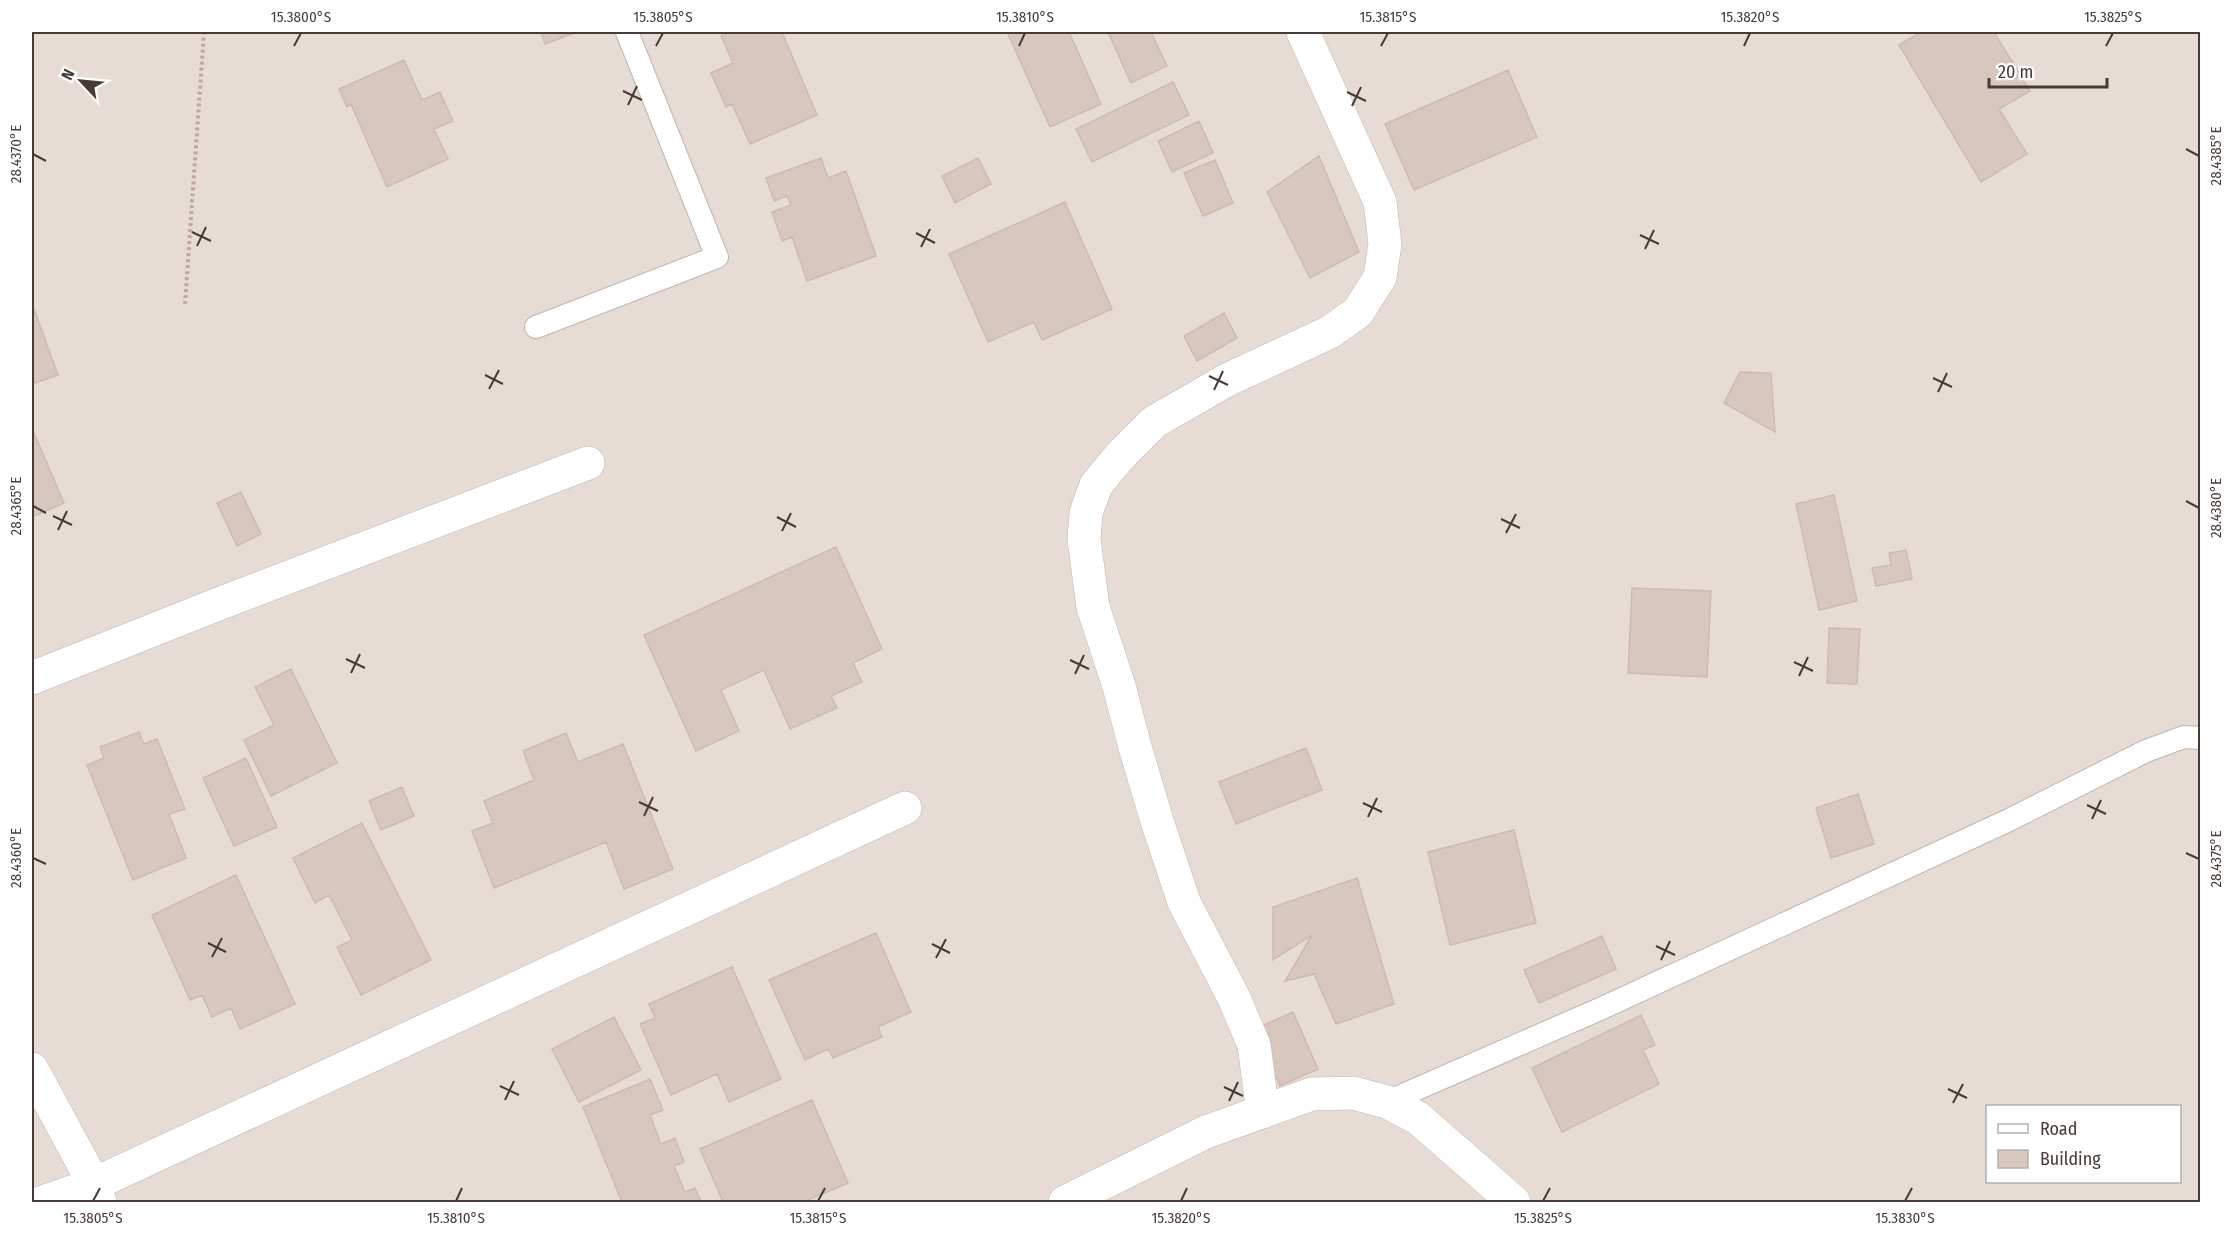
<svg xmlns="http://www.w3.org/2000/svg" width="2232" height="1234" font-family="'Fira Sans Condensed',sans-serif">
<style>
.residential{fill:#e7dcd5;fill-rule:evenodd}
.building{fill:#d8c7bf;stroke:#cfbaaf;stroke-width:1.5}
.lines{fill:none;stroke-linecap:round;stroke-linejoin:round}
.service-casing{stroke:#c1b4ac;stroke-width:24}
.minor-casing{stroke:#c1b4ac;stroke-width:34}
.path{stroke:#c0a99b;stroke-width:4;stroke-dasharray:3 3;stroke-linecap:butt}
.service{stroke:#fff;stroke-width:22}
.minor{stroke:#fff;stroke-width:33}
.ticks{fill:none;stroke:#463b36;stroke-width:2}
.neatline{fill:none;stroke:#463b36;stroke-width:2}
.ticks-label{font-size:15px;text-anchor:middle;fill:#463b36}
</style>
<rect width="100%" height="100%" fill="#f3ece7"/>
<path class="residential" d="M32 32H2200V1202H32ZM1988 1106H2180V1182H1988Z"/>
<path class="building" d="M541 32H577L545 44Z
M732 32H782L817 115 750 144 732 104 726 107 711 73 733 63 721 36Z
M1007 32H1069L1101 104 1050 127Z
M1108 32H1151L1167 66 1131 83Z
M1921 32H1994L2030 91 1999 109 2027 154 1981 182 1899 45Z
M404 60 422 100 440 92 453 121 434 129 448 159 387 187 351 104 347 107 339 89Z
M1508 70 1537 137 1414 190 1385 124Z
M1173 82 1189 115 1092 162 1076 129Z
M1199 121 1213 153 1172 172 1158 141Z
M1319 156 1359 252 1310 278 1267 192Z
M821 158 828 178 846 171 876 256 807 281 792 237 782 241 772 212 791 205 787 196 774 201 766 178Z
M978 158 991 184 955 203 942 176Z
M1215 160 1233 203 1203 216 1184 173Z
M1065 202 1112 309 1042 340 1034 322 988 342 949 254Z
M34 309 58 375 32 384V310Z
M1224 313 1237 338 1197 361 1184 336Z
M1740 372 1771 373 1775 432 1724 403Z
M32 428 64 503 32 517Z
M241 492 261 534 237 546 217 503Z
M1834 495 1857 601 1819 610 1796 504Z
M836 547 882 649 853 663 862 682 831 696 837 708 790 729 764 670 721 690 739 731 696 751 644 635Z
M1906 550 1912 579 1876 586 1872 568 1891 565 1889 553Z
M1632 588 1711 591 1707 677 1628 673Z
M1829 628 1860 629 1857 684 1827 683Z
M291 669 337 763 271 796 244 740 274 725 255 687Z
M139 732 144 744 157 739 185 809 169 814 186 858 133 880 87 765 104 758 100 747Z
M566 733 578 762 623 744 673 869 624 889 606 842 494 888 472 831 493 823 484 801 534 780 523 751Z
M1306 748 1322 790 1236 824 1219 782Z
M246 758 277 827 234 846 203 778Z
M402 787 414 816 381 830 369 801Z
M1858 794 1874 844 1831 858 1816 808Z
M362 823 431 960 361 995 337 947 352 940 329 895 315 903 293 858Z
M1514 830 1536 923 1450 945 1428 852Z
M236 875 295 1004 240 1029 231 1008 212 1017 202 995 190 1000 152 915Z
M1357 878 1394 1004 1336 1024 1314 974 1285 981 1312 935 1273 960V907Z
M876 933 911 1012 878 1027 882 1037 833 1058 828 1049 805 1060 769 980Z
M1602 936 1616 969 1539 1003 1524 970Z
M732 967 781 1079 729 1102 717 1074 671 1095 640 1024 655 1018 649 1004Z
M1293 1012 1318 1069 1280 1086 1255 1029Z
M1641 1015 1655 1045 1643 1050 1659 1084 1562 1132 1532 1068Z
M614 1017 641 1070 579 1102 552 1049Z
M650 1079 663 1110 650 1115 661 1144 675 1138 684 1162 674 1166 685 1192 695 1188 701 1202H622L583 1107Z
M812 1100 848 1183 803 1202H723L700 1149Z"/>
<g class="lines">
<g class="service-casing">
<path id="service" d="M536 327 717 257 627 32
M1387 1102 1600 1009 2007 821 2146 751 2184 737 2200 738"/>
</g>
<g class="minor-casing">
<path id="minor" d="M32 678 221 603 588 463
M32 1069 94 1184 100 1202
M1263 1112 1254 1045 1234 998 1184 902 1157 821 1135 747 1119 686 1093 607 1084 539 1086 513 1096 485 1120 456 1154 422 1227 380 1330 332 1358 312 1380 277 1385 244 1380 202 1303 32
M43 1202 94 1184 905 808
M1065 1202 1206 1132 1312 1094 1353 1093 1387 1102 1418 1118 1514 1202"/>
</g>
<path class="path" d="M185 304 204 32"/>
<use href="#service" class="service"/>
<use href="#minor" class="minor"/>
</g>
<path class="ticks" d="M294 46 301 33M656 46 663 33M1019 46 1025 33M1381 46 1388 33M1744 46 1750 33M2106 46 2113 33M623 91 642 100M1347 92 1366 101M628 105 637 86M1352 106 1361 87M2186 149 2199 156M33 154 46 161M192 232 211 241M916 233 935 243M1640 235 1659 244M197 246 206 227M921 247 930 229M1645 249 1654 230M485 375 503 384M1209 376 1228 385M1933 378 1952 387M489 389 499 370M1214 390 1223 371M1938 392 1947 373M2186 501 2199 508M33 506 46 513M53 516 72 525M777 517 796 527M1501 519 1520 528M58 530 67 511M782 531 791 513M1506 533 1516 514M346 659 365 668M1070 660 1089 669M1794 662 1813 671M351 673 360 654M1075 674 1084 655M1799 676 1808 657M639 802 658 811M1363 803 1382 812M2087 805 2106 814M644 816 653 797M1368 817 1377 798M2092 819 2101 800M2186 853 2199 859M33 858 46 864M208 943 226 952M932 944 950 953M1656 946 1675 955M212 957 222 938M936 958 946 939M1661 960 1670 941M500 1086 519 1095M1224 1087 1243 1096M1948 1089 1967 1098M505 1100 514 1081M1229 1101 1238 1082M1953 1103 1963 1084M93 1201 100 1188M456 1201 462 1188M818 1201 825 1188M1181 1201 1187 1188M1543 1201 1550 1188M1905 1201 1912 1188"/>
<rect width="2232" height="1234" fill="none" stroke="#ffffff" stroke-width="66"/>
<rect x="1986" y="1105" width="195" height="78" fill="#ffffff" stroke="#b5b1af" stroke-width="1.5"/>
<rect x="1998" y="1124" width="30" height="9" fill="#ffffff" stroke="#b5b1af" stroke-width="1.5"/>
<text x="2040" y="1135" font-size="18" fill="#463b36">Road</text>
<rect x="1998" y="1150" width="30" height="18" fill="#d8c7bf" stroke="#b5b1af" stroke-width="1.5"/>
<text x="2040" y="1165" font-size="18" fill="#463b36">Building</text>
<g transform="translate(81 81) rotate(296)" stroke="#ffffff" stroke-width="4.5" paint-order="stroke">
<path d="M0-4.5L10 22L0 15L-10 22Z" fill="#463b36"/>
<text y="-9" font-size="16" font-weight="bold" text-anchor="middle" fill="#463b36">N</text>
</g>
<path d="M1989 78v9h118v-9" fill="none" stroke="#463b36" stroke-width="3"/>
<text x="1998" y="78" font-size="18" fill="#463b36" stroke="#ffffff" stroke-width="4.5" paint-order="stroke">20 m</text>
<rect x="33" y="33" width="2166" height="1168" class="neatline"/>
<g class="ticks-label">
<text x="301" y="22">15.3800°S</text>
<text x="663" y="22">15.3805°S</text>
<text x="1025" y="22">15.3810°S</text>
<text x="1388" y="22">15.3815°S</text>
<text x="1750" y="22">15.3820°S</text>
<text x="2113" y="22">15.3825°S</text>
<text transform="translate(16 154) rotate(-90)" y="5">28.4370°E</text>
<text transform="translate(2216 156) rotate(-90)" y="5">28.4385°E</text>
<text transform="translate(16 506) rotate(-90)" y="5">28.4365°E</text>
<text transform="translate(2216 508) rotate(-90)" y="5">28.4380°E</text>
<text transform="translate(16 858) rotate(-90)" y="5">28.4360°E</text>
<text transform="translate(2216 859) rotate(-90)" y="5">28.4375°E</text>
<text x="93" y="1223">15.3805°S</text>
<text x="456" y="1223">15.3810°S</text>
<text x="818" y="1223">15.3815°S</text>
<text x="1181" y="1223">15.3820°S</text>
<text x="1543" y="1223">15.3825°S</text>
<text x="1905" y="1223">15.3830°S</text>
</g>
</svg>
